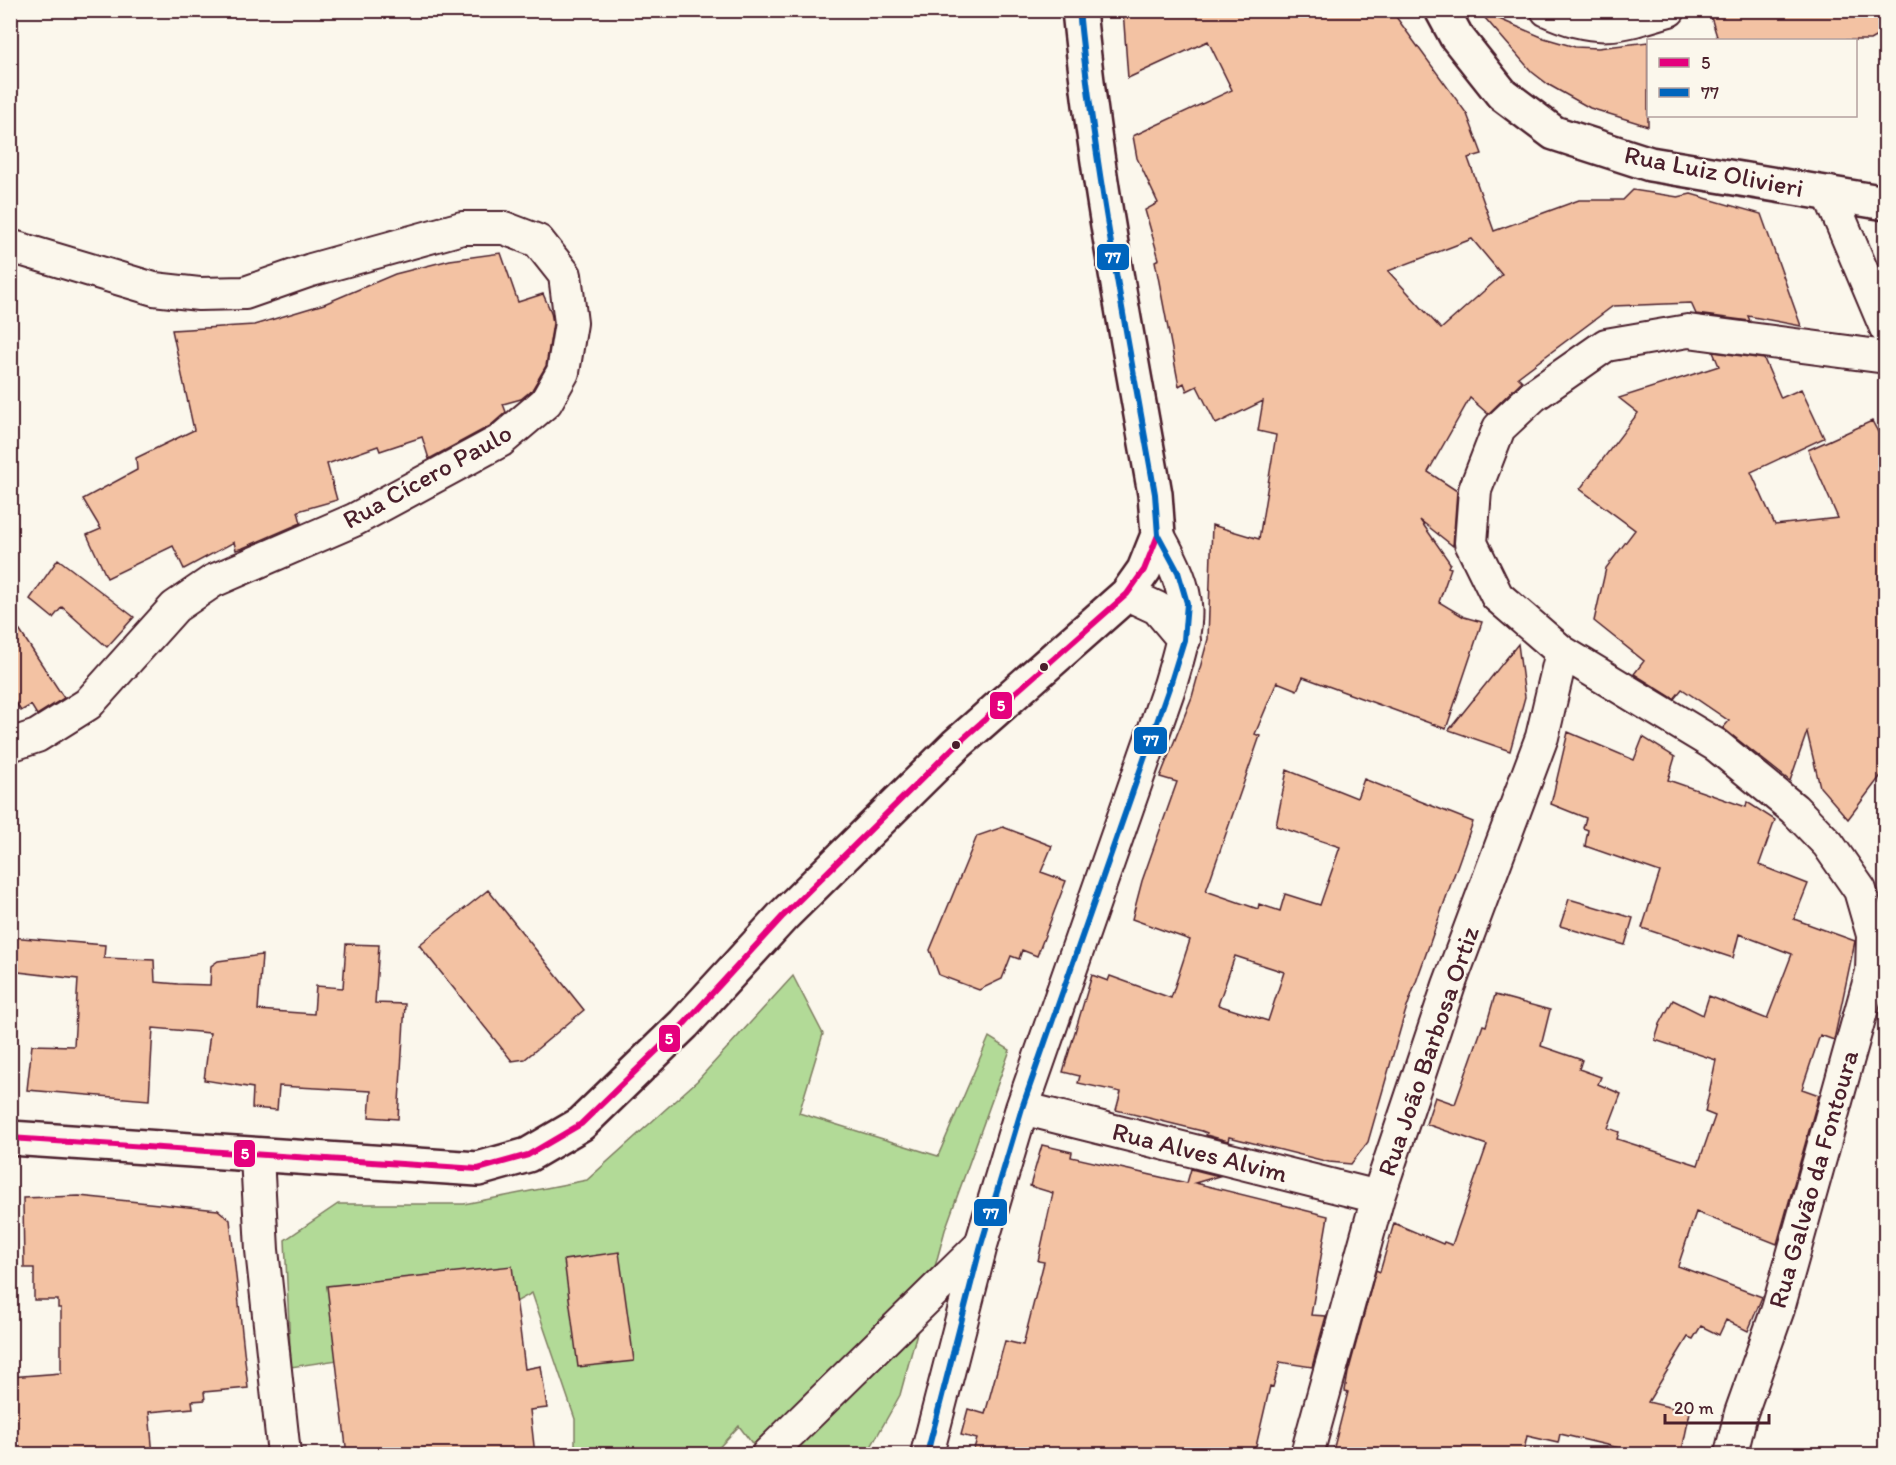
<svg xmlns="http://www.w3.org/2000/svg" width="1896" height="1465" font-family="Itim,sans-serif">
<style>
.green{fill:#b2da97;stroke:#7e7c61;stroke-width:1.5}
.building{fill:#f3c2a3;stroke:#4a1f2b;stroke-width:1.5;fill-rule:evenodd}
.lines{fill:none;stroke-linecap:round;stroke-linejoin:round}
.minor-casing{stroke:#4a1f2b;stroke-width:36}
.secondary-casing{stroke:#4a1f2b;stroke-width:38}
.minor{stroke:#fbf7ec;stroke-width:32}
.secondary{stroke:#fbf7ec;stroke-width:33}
.bus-1-casing{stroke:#fbf7ec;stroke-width:10}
.bus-2-casing{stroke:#fbf7ec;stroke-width:10}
.bus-1{stroke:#e5007d;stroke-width:6}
.bus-2{stroke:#0065bd;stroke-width:6}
.bus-dot{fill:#4a1f2b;stroke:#fbf7ec;stroke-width:2}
.labels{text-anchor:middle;stroke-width:4.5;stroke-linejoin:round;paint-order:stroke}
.street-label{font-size:26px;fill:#4a1f2b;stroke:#fbf7ec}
.line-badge{stroke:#fbf7ec;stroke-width:2}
.badge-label{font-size:16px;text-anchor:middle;font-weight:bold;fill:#fff}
</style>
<rect width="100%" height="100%" fill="#fbf7ec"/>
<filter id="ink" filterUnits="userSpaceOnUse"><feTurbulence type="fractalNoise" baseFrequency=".0167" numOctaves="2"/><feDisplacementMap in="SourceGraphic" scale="12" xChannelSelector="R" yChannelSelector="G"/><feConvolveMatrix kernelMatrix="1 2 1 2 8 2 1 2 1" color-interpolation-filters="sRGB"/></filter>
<g filter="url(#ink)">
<path class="green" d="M793 976 823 1034 799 1113 938 1156 989 1037 1010 1050 945 1230 900 1395 867 1454H760L739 1426 713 1454H575V1419L532 1293 438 1345 291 1367 285 1240 338 1204H464L587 1180 697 1081Z"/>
<path class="building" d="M1123 10H1391L1467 114 1482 154 1468 158 1494 231 1579 200H1623L1633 190 1678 197 1691 194 1761 214 1801 326 1748 316 1750 321 1696 314 1691 303 1613 306 1518 377 1522 381 1488 414 1470 398 1428 472 1457 491 1453 546 1420 520 1450 563 1448 567 1451 568 1439 602 1464 617 1482 622 1446 729 1303 677 1297 690 1277 682 1255 734 1260 736 1206 891 1258 909 1259 904 1280 911 1285 894 1320 905 1340 847 1276 826 1287 770 1357 798 1364 779 1473 822 1405 1013 1368 1142 1351 1164 1329 1162 1229 1137 1228 1141 1206 1135 1207 1133 1202 1131 1116 1110 1121 1092 1078 1083 1080 1076 1063 1072 1092 975 1108 981 1110 976 1171 998 1190 940 1132 919 1142 881 1177 782 1160 777 1192 697 1208 639 1212 525 1259 539 1276 435 1258 431 1263 401 1216 424 1197 386 1187 391 1184 383 1179 386 1155 261 1159 259 1145 210 1158 203 1137 158 1133 136 1232 90 1208 41 1128 78ZM1472 239 1502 275 1441 329 1388 271ZM1235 956 1284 972 1268 1021 1218 1005Z
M1478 10 1544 38 1575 47 1598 48 1648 42V126L1590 108 1549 85 1532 72Z
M1724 10H1886V31L1870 40H1718L1711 17Z
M501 253 518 302 543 294 551 312 553 323 546 366 532 390 521 399 503 404 506 412 490 426 429 459 422 437 380 451 378 446 327 464 337 500 298 511 301 523 243 548 236 550 234 542 184 569 173 546 107 578 87 535 101 529 83 499 137 470 136 458 194 430 172 330 254 325 324 304 395 274 450 260Z
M1713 352 1764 359 1781 398 1801 389 1824 438 1751 472 1775 525 1838 518 1808 450 1872 421 1886 447V769L1848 819 1820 787 1807 732 1790 781 1723 728 1729 721 1682 689 1674 699 1634 674 1644 661 1594 621 1606 568 1635 530 1580 489 1638 413 1619 398 1719 366Z
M58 559 134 617 107 647 62 607 53 618 30 599Z
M10 616 64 698 37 715 31 705 21 711 10 694Z
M1518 644 1525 697 1510 751 1449 730Z
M1568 732 1634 760 1643 737 1675 757 1668 780 1746 807 1747 802 1775 820 1759 865 1808 884 1794 919 1855 941 1834 1040 1820 1035 1802 1089 1819 1095 1777 1244 1696 1212 1678 1266 1762 1297 1748 1331 1726 1320 1719 1335 1701 1326 1693 1339 1688 1337 1648 1402 1690 1412 1681 1455H1649L1560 1434 1558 1443 1527 1436 1523 1455H1332L1348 1392 1345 1391 1348 1373 1376 1270 1380 1272 1394 1223 1443 1244 1444 1242 1452 1245 1487 1145 1426 1124 1435 1097 1455 1104 1483 1025 1486 1026 1495 995 1550 1010 1541 1046 1582 1060 1579 1069 1601 1077 1598 1084 1621 1094 1608 1128 1619 1132 1617 1139 1698 1165 1715 1116 1705 1112 1716 1060 1655 1040 1660 1024 1673 1000 1703 1015 1709 996 1767 1019 1792 954 1739 934 1733 958 1642 928 1660 872 1585 846 1588 830 1583 828 1586 818 1551 804Z
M1003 827 1052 846 1041 872 1066 881 1037 956 1022 950 1019 959 1011 956 1002 979 979 990 939 975 930 950 977 836Z
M488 890 584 1010 525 1059 512 1061 419 945Z
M1569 899 1633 918 1625 945 1560 926Z
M10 937 105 945 104 958 154 960 155 982 178 984 210 985 211 966 218 961 262 955 258 1010 314 1014 316 986 343 988 346 944 379 945 375 1003 405 1004 398 1119 369 1117 371 1091 279 1086 277 1110 252 1108 253 1088 204 1080 210 1033 153 1028 149 1100 27 1090 32 1045 74 1046 78 979 10 971Z
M1042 1145 1072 1152 1071 1157 1187 1183 1191 1169 1219 1176 1195 1183 1328 1216 1311 1315 1326 1316 1312 1367 1280 1362 1273 1387 1270 1386 1254 1455H1038L1015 1449 1013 1455H972L977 1439 961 1435 968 1409 985 1414 1005 1341 1023 1345 1044 1262 1038 1261 1053 1193 1030 1186Z
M79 1196 218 1210 230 1220 248 1388 204 1392 205 1400 192 1401 193 1408 149 1412 153 1455H10V1377L61 1373V1308H58V1300H34V1268H24L23 1198Z
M619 1252 634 1361 578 1367 564 1260Z
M512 1266 525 1369 541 1366 547 1408 530 1410 535 1455H347L327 1286Z"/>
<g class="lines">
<g class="minor-casing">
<path id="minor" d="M1547 10C1597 33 1620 25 1669 10
M1829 193 1886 328
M10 246 154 289 199 294 245 293 311 270 462 228H504L538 241 565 275 571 323 563 372 546 402 500 441 354 520 213 581 175 607 88 704 37 736 10 745
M1127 594 1157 608 1184 640
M1022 1108 1378 1197
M257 1156 262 1250 284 1454
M768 1454 980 1246
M927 1454 981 1245 1022 1108 1170 685C1191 615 1194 600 1158 535
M1307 1454 1378 1197 1449 985 1542 737 1562 652
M1731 1454 1741 1413 1778 1309 1872 972 1873 935 1860 890 1828 844 1794 809 1716 745 1562 652 1497 596 1471 543 1475 490 1499 428 1533 396 1606 345 1688 331 1886 357"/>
</g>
<g class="secondary-casing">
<path id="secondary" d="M1442 10 1456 36 1502 94 1554 133 1650 164 1886 203
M10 1138 478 1169 528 1155 581 1124 684 1024 783 916 956 745 1127 594 1144 570 1158 535 1155 494C1127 333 1095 173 1079 10"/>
</g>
<use href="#minor" class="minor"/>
<use href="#secondary" class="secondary"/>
<g class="bus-1-casing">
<path id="bus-1" d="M10 1138 478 1169 528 1155 581 1124 684 1024 783 916 956 745 1127 594 1144 570 1158 535"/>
</g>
<g class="bus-2-casing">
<path id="bus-2" d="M927 1454 981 1245 1022 1108 1170 685 1184 640 1187 603 1178 572 1158 535 1155 494C1127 333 1095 173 1079 10"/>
</g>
<use href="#bus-1" class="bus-1"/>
<use href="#bus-2" class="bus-2"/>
</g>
</g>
<g class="bus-dot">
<circle cx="1044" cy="667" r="5"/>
<circle cx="956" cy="745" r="5"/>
</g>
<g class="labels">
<g class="street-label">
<text transform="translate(1714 171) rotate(11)" y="9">Rua Luiz Olivieri</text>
<text transform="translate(427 476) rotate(-29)" y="9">Rua Cícero Paulo</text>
<text transform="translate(1428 1051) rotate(-71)" y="9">Rua João Barbosa Ortiz</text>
<text transform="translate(1200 1152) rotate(14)" y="9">Rua Alves Alvim</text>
<text transform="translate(1813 1179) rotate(-74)" y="9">Rua Galvão da Fontoura</text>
</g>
</g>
<g class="line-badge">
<rect x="1096" y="243" width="34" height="28" rx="6" fill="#0065bd"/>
<rect x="989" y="691" width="24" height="29" rx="6" fill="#e5007d"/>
<rect x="1133" y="726" width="35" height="29" rx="6" fill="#0065bd"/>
<rect x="658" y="1024" width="23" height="29" rx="6" fill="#e5007d"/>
<rect x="233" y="1139" width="23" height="29" rx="6" fill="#e5007d"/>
<rect x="973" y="1198" width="35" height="29" rx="6" fill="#0065bd"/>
</g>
<g class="badge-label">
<text x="1113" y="263">77</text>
<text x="1001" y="711">5</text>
<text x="1151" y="746">77</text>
<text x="669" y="1044">5</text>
<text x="245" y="1159">5</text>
<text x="991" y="1219">77</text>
</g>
<rect width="1896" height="1465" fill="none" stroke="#fbf7ec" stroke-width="36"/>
<rect x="18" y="18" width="1860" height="1429" fill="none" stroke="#4a1f2b" stroke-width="2" filter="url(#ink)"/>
<rect x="1647" y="39" width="210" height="78" fill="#fbf7ec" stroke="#b4a19f" stroke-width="1.5"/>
<rect x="1659" y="58" width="30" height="9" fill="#e5007d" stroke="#b4a19f" stroke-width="1.5"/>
<text x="1701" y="69" font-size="18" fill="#4a1f2b">5</text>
<rect x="1659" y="88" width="30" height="9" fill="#0065bd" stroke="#b4a19f" stroke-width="1.5"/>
<text x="1701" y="99" font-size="18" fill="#4a1f2b">77</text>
<path d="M1665 1414v9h104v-9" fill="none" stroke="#4a1f2b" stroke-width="3"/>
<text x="1674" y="1414" font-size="18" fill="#4a1f2b" stroke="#fbf7ec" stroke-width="4.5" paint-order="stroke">20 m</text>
</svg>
